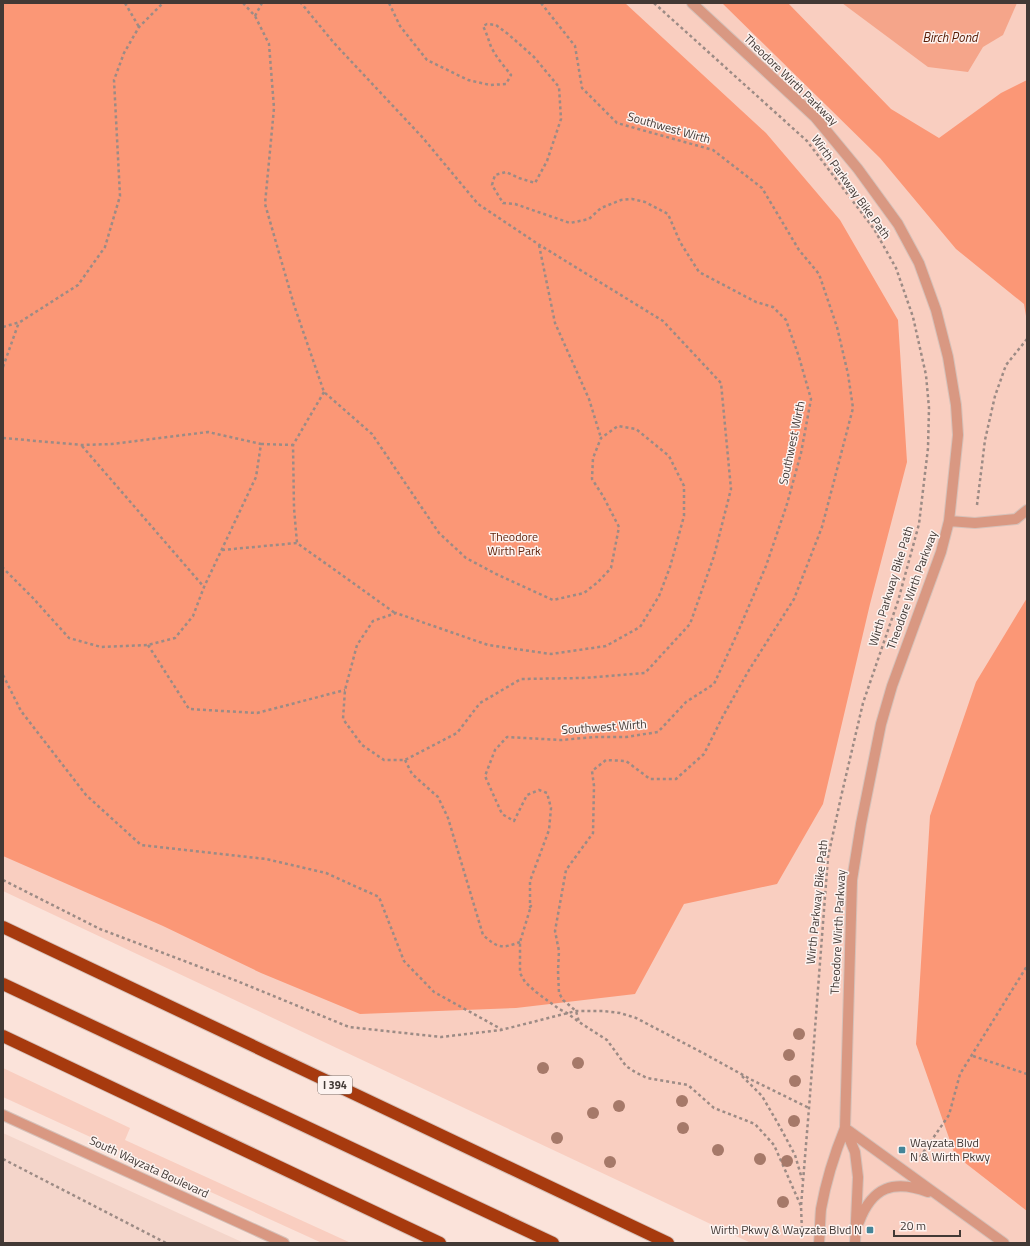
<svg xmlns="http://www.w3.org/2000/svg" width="1030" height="1246" font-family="'Titillium Web',sans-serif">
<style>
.built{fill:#f4d5ca}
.green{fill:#f9cec0}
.forest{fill:#fb9776}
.water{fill:#f5a58a}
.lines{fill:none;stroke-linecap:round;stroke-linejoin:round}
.minor-casing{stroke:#d6c1b9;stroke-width:12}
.highway-casing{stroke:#d6c1b9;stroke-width:14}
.path{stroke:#9c8b85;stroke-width:2.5;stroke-dasharray:3 3;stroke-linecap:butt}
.minor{stroke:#d99882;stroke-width:10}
.highway{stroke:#a73a0e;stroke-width:12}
.tree{fill:#a67969}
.poi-dot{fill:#458598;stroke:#fdf3f0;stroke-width:1.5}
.labels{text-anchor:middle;stroke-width:3;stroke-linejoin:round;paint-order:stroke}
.shield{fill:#fdf3f0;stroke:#7a716d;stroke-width:1}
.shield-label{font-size:11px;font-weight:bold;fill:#423935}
.street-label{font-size:12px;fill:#423935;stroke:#fdf3f0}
.park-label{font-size:12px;fill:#60230c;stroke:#fdf3f0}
.poi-label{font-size:12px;fill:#423935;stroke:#fdf3f0;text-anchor:start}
.water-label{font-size:13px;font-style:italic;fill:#571b04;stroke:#fdf3f0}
</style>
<rect width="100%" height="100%" fill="#fbe3da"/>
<path class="built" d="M3 1133 244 1243H3Z"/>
<path class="green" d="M3 3H1027V1243H751L3 891Z
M3 1068 130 1128 125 1140 351 1243H322L3 1097Z"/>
<path class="forest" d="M3 3H625L766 133 840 220 898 320 907 462 870 604 823 804 777 884 684 904 635 994 516 1008 360 1014 261 973 163 926 3 856Z
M722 3H788L891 109 939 138 1001 93 1027 80V322L1024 304 956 249 880 158Z
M1027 598V1211L955 1155 916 1044 930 816 976 682Z"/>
<path class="water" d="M842 3H1017L1003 35 983 47 968 72 928 67Z"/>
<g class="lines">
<defs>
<path id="minor" d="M692 3 815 117 858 169 898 224 919 263 936 310 948 357 956 405 958 435 949 521 941 552 892 686 881 724 861 824 852 880 845 1128C834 1155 826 1181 821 1209 820 1220 820 1232 819 1243
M949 521 975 523 1016 519 1027 510
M3 1115 284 1243
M845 1128 1004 1243
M845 1128 855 1152 858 1177 855 1243
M859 1222C872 1187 894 1179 928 1192"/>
<path id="highway" d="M3 927 668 1243
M3 984 553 1243
M3 1036 440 1243"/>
</defs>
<use href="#minor" class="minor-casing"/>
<use href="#highway" class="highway-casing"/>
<path class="path" d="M125 3 139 27
M243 3 255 16 269 44 274 108 265 204 294 305 324 392 372 434 439 533 466 558 498 575 553 600 584 593 598 582 611 568 619 527 603 496 592 479 593 458 601 438 618 426 636 429 669 456 684 486V516L670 567 659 596 640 627 606 646 551 654 488 645 396 613 373 621 357 645 345 690 343 719 362 745 384 760H405L457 733 480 703 521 679 583 678 645 673 690 624 714 556 731 489 721 383 663 321 538 244 478 204 423 138 334 43 301 3
M389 3 400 26 427 60 468 80 490 85 506 84 511 75C504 66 494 55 490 44 488 38 486 32 483 26L487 24 496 25 508 34 534 57 559 87 561 119 547 161 535 183 519 178 506 172 495 175 492 185 503 203 515 204 570 223 589 219 601 208 621 200 632 199 645 202 668 214 680 242 699 272 756 302 773 307 786 320 799 357 811 399 801 453 787 504 766 566 737 634 714 684 686 702 658 732 626 737H596L561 740 507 737 495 750 485 776 502 814 514 821 527 795 539 790 547 793 551 808 549 830 530 881V907L531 906 520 942V973L525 982 536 992 559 1009 567 1013 579 1022 607 1040 626 1066 635 1072 647 1078 688 1085 714 1108 755 1124 774 1145 801 1206
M541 3 575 46 582 88 617 123 713 150 762 188 799 250 819 274 837 327 848 374 853 408 822 527 794 599 749 670 723 716 704 754 676 779H650L626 761 606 760 592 771 594 786 593 833 566 870 555 931 559 951 558 971 559 993 563 1000 576 1011 579 1022
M654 3 807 141 874 229 896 268 913 317 926 375 929 408 928 448 919 524 898 601 863 703 841 797 828 857 809 1108 801 1206 802 1232
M255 16 262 3
M539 245 555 323 589 399 601 438
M3 327 20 322 78 285 105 247 120 196 114 80 124 53 139 27 163 3
M3 367 19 322
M324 392 293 445 294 508 297 543 395 613
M3 438 82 445 112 444 208 432 261 444 256 477 204 587 193 616 175 638 148 645 101 647 69 638 32 597 3 568
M261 444 293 445
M82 446 204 587
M977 505 985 440 995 396 1006 365 1027 339
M222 550 297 543
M148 645 189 709 257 713 345 690
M3 675 21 711 86 795 141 845 266 859 326 873 379 897 404 961 434 992 501 1029
M405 760 412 774 438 797 448 818 483 935C498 948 501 949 520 942
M3 880 100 929 237 981 349 1027 441 1037 501 1030 576 1011H603L620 1013 636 1018 703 1053 752 1080 809 1108
M973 1056 1027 1074
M742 1076 762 1096 780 1127 795 1155 802 1179
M920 1157 949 1115 960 1074 1027 966
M3 1159 166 1243"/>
<use href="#minor" class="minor"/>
<use href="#highway" class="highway"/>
</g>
<g class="tree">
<circle cx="799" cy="1034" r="6"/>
<circle cx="789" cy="1055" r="6"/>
<circle cx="578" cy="1063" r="6"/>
<circle cx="543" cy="1068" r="6"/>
<circle cx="795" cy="1081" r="6"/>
<circle cx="682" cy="1101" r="6"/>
<circle cx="619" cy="1106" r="6"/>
<circle cx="593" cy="1113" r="6"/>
<circle cx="794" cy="1121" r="6"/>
<circle cx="683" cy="1128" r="6"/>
<circle cx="557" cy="1138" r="6"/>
<circle cx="718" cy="1150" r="6"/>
<circle cx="760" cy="1159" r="6"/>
<circle cx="787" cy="1161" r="6"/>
<circle cx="610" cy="1162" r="6"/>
<circle cx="783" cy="1202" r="6"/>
</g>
<g class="poi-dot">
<rect x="898" y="1146" width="8" height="8" rx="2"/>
<rect x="866" y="1226" width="8" height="8" rx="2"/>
</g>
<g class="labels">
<rect class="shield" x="318" y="1076" width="34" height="18" rx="3"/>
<g class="shield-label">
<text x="335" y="1089">I 394</text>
</g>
<g class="street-label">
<text transform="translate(791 80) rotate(44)" y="4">Theodore Wirth Parkway</text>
<text transform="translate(669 128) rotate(16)" y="4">Southwest Wirth</text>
<text transform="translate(851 187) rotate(54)" y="4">Wirth Parkway Bike Path</text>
<text transform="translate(792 443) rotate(-78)" y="4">Southwest Wirth</text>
<text transform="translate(891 586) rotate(-73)" y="4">Wirth Parkway Bike Path</text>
<text transform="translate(912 590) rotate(-70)" y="4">Theodore Wirth Parkway</text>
<text transform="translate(604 727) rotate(-4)" y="4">Southwest Wirth</text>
<text transform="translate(817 902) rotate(-84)" y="4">Wirth Parkway Bike Path</text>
<text transform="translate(838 932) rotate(-87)" y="4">Theodore Wirth Parkway</text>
<text transform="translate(149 1167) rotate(25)" y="4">South Wayzata Boulevard</text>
</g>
<g class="park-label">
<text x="514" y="541">Theodore<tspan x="514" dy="14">Wirth Park</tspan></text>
</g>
<g class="poi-label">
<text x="910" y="1147">Wayzata Blvd<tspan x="910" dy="14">N &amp; Wirth Pkwy</tspan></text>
<text x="862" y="1234" text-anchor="end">Wirth Pkwy &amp; Wayzata Blvd N</text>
</g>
<g class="water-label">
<text x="950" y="42">Birch Pond</text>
</g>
</g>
<rect width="1030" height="1246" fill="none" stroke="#423935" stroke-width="8"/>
<path d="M894 1230v6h66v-6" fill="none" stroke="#423935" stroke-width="2"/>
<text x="900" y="1230" font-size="12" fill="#423935" stroke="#fdf3f0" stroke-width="3" paint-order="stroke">20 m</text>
</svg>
